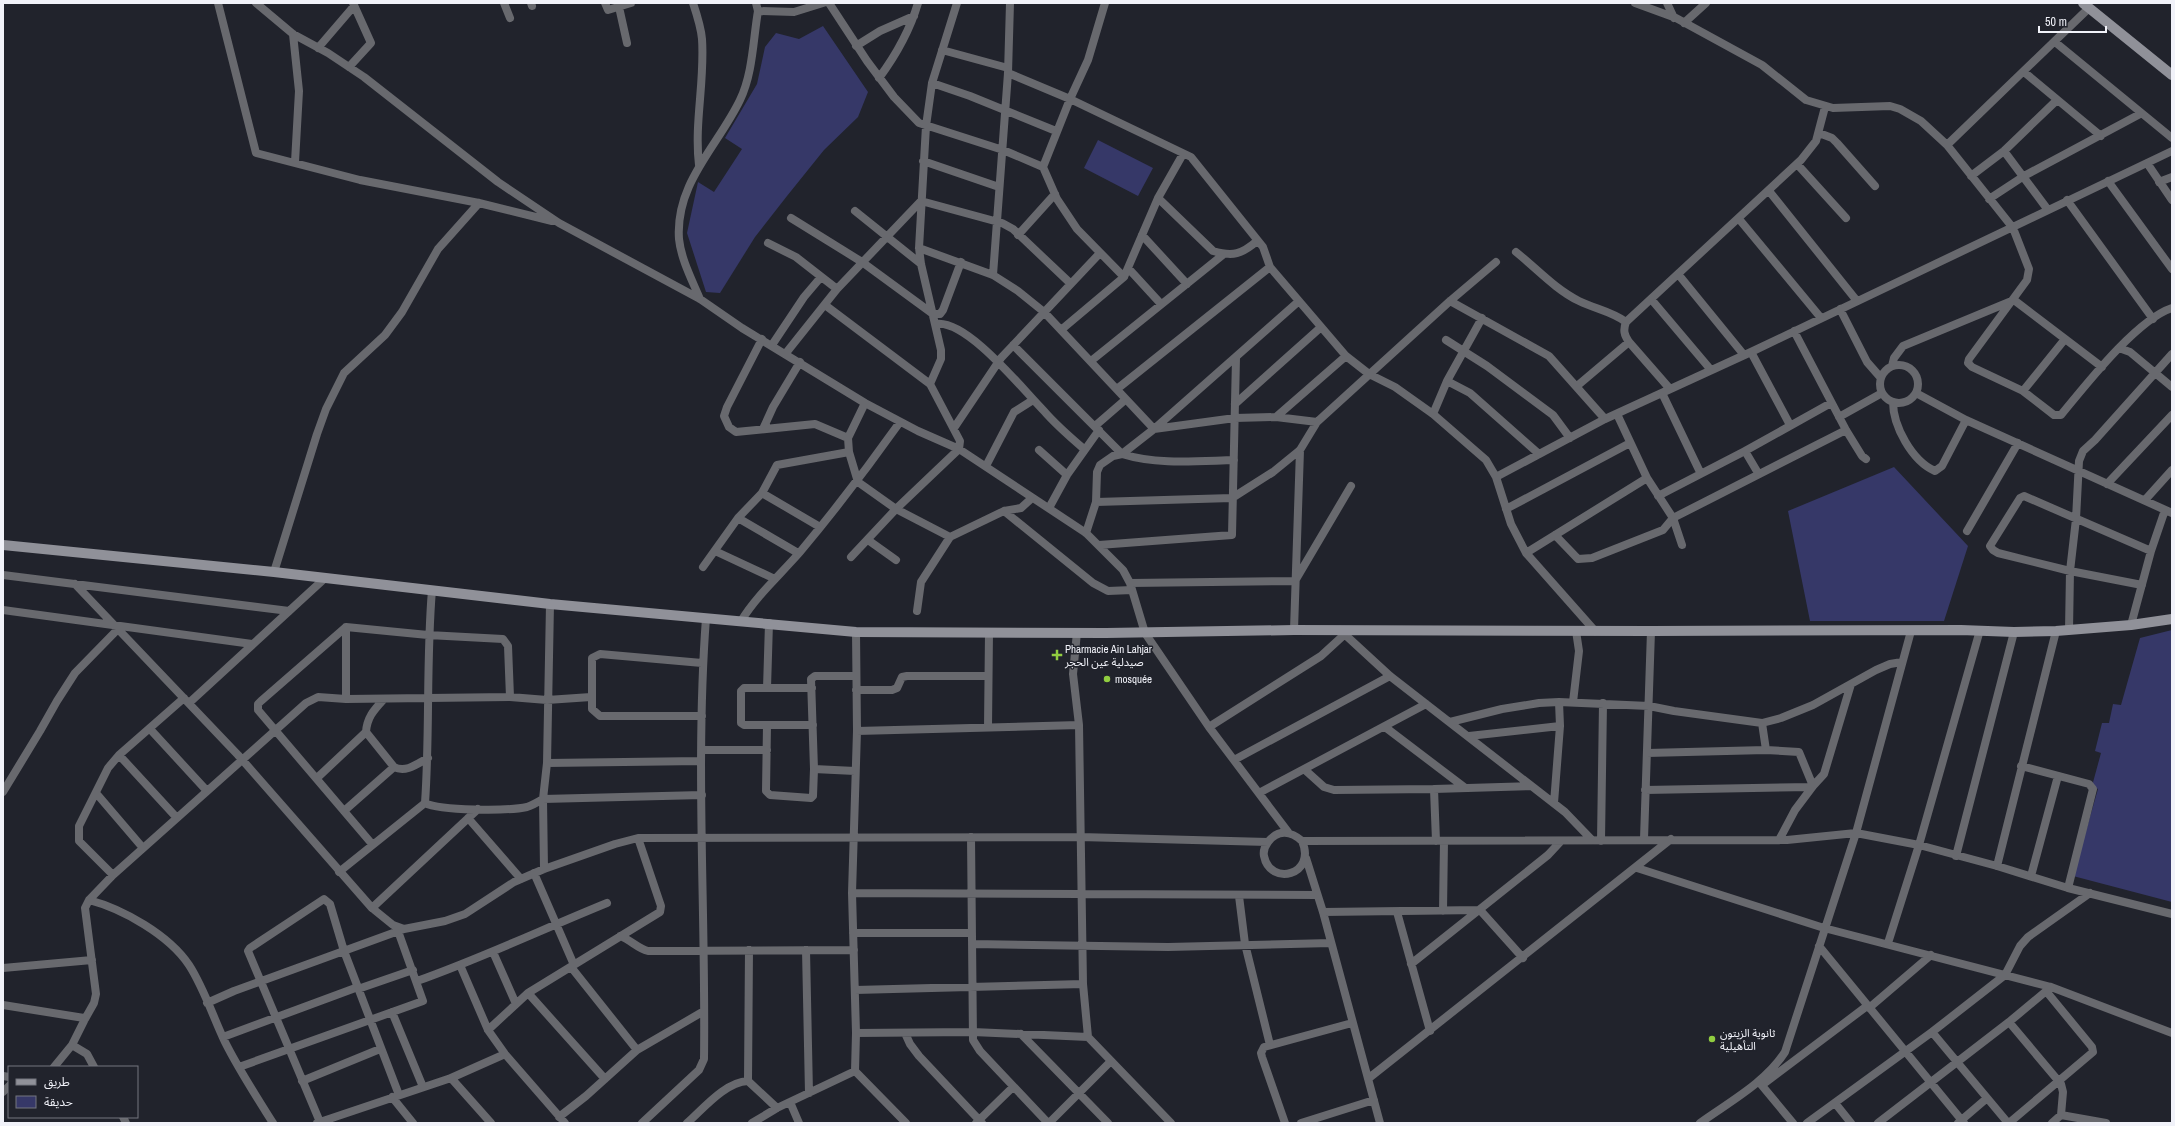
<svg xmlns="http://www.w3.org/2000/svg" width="2175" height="1126" font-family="'Archivo Narrow','Noto Sans Arabic',sans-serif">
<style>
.green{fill:#363868}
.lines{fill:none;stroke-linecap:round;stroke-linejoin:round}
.street{stroke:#68696e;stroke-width:8}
.secondary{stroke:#909199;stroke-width:10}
.poi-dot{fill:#91cd40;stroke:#21232c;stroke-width:1.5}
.labels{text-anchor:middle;stroke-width:3;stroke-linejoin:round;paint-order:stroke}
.poi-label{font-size:11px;fill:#f1f2f9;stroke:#21232c;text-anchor:start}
</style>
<rect width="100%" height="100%" fill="#21232c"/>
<path class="green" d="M823 26 868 92 858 117 824 150 787 196 755 237 720 293 706 292 687 233 698 182 714 192 742 149 725 138 757 84 765 47 776 33 799 39Z
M1098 140 1153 168 1138 196 1084 168Z
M1894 467 1968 546 1944 621H1810L1788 511Z
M2172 630V902L2073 876 2098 789 2092 786 2101 753 2095 751 2102 723H2109L2113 704 2121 705 2140 638Z"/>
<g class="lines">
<path class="street" d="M218 3 256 153 360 180 479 203 552 221
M256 3 293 34 328 53 364 77 498 182 559 223 700 299 742 328 865 403 918 431 959 449 1086 533 1123 570 1130 583 1145 633 1209 727 1288 832
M504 3 510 18
M531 3 532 6
M605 3 608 10 631 3
M693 3C697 15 701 27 702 39 705 81 694 123 699 165
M829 3 867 61 894 97 919 123 1003 150 1043 167 1057 199 1077 229 1124 277
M1635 3 1676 18 1762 65 1806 100 1833 108 1890 106 1900 109 1921 121 1947 145 2013 228 2029 269 2027 280 1969 359 1968 363 1972 367 2023 391 2054 415H2061C2085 386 2136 320 2172 308
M1667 3 1674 18
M619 7 627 43
M758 11 794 12 823 3
M1684 23 1706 3
M293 34 299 91 295 162
M2055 42 2172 138
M856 46 880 31 914 16
M318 48 354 6
M942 50 1008 68
M349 67 371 43 353 3
M2024 72 2101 136
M1008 73 1070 99 1191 157 1263 247 1270 267 1346 356 1369 374 1395 387 1433 414 1486 460 1496 477 1511 524 1526 553 1595 631
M879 78C896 55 910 30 918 3
M932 83 970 96 1056 131
M1819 133 1832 138 1837 143 1875 186
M1947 145 2089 8
M2004 151 2048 210
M923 161 999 187
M2147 163 2172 200
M1797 164 1846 218
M1043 167 1070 99 1088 60 1105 3
M1971 176 2004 151 2057 100
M2108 181 2172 269
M2159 182 2172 177
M1769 191 1857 301
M1158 198 1213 251C1233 257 1242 254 1257 241
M1989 199 2024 176 2140 114
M2067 200 2153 319
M855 211 921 264
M791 218 862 262 933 314H940L943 310 961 262
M1739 219 1821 318
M1018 235 1055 194
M1142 235 1187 284
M768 243 796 257 837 289
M919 248 993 275 1018 291 1044 312 1154 429 1235 418 1276 417 1317 422
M1516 252C1536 268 1556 290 1579 301 1595 309 1611 311 1626 322
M1128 268 1161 304
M1678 274 1744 355
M993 275 1008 73 1010 3
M700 299C692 280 681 259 679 239 675 183 718 146 740 100 753 73 753 40 758 11L756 3
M1651 299 1711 370
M1450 301 1549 356 1605 419
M825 305 930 384 960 441 959 449 896 509 851 557
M1840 309 1867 362 1881 378
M936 324C967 319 1023 390 1044 411 1056 425 1070 437 1084 449
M1061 330 1124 277 1158 198 1183 154
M1794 331 1846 430 1862 456 1866 459
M762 339 727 407 724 416 729 427 736 432 815 424 848 438
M1446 340 1487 366 1553 415 1570 438
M772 345 804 297 821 277
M1013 345 1122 454C1157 465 1197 461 1234 460
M2119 348 2130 352 2172 387
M1751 352 1790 425
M786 353 837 289 921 201 1002 223 1013 229 1070 283
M1091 361 1224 254
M1880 384a19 19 0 1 1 38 0a19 19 0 1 1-38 0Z
M1892 366 1894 358 1903 346 2014 300 2102 367
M1447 381 1470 393 1539 454
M930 384 941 359V350L921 264 919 248 926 126 932 83 957 3
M1577 386 1629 342
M1117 389 1270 267
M1670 389 1629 342C1624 335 1623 330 1626 322L1801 160 1816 141 1825 107
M2023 391 2065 339
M1662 393 1700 472
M1916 393 1966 420 2172 513
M1893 402C1893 426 1912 461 1935 471L1942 466 1966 420
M865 403 848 438 849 452 858 482 896 509 950 537 1004 511 1021 508 1032 498
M1235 404 1320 328
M1433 414 1447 381 1482 318
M1617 414 1647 478 1673 518 1682 545
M1276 417 1346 356
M1839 417 1882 393
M1095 426 1125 400
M954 428 1001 358 1100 253
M763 429 773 407 800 362
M1039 450 1067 475
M1745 451 1758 473
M986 466 1014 412 1033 400
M1496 477 1605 419 1751 352 2172 151
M2107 484 2172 415
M762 493 820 527
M1658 496 1745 451 1831 403
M2145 500 2172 470
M1096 502 1232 498 1273 472 1300 450 1317 422 1450 301 1496 262
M1049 508 1067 475 1099 430
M1506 509 1630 443
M1004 511 1093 583 1108 591 1132 590
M738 518 798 553
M1967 531 2018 443
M1086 533 1096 502 1097 472 1100 465 1113 456 1122 454 1154 429 1299 301
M1555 535 1578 559 1592 558 1663 530 1673 518 1846 430
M868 540 896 560
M1099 545 1232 535 1236 358
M715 551 775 579
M1526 553 1647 478
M703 567 738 518 762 493 777 465 849 452
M274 572 317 434 326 409 344 373 385 335 402 312 438 249 479 203
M3 575 289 611
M1130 583 1295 581 1351 486
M75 584 238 755 372 908 393 925 404 929
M2142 585 2070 571 1998 553 1993 550 1990 546 2020 498 2024 496 2151 551
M3 610 252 644
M917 611 921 582 950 537
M741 621C757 595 780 575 800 552 835 510 868 467 900 422
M2131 625 2151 551 2165 510
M346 627V699
M1294 630 1300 450
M1340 630 1390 676 1565 812 1592 840
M2069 630 2070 571 2076 519 2079 461 2083 451 2095 440 2172 354
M856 632 857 731 852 893 856 1033 855 1071 906 1123
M1077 632 1073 674 1079 725 1083 984 1088 1037 1171 1123
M767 688 769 623
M856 690H892L897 688 902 677 907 676H988
M184 698 119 755 108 768 79 826V841L113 875 306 703 318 697 346 699 510 697 547 700 591 697
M384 699C374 710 367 717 366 732L394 767C406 773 417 764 428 758
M1573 702 1579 651 1576 631
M189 703 324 579
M702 716H600L592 709V658L600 654 702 663
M1450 722 1502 709 1539 703 1559 702 1649 706 1674 711 1762 723 1781 718 1813 705 1876 670 1890 664 1902 662
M1762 723 1766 750
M767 725H744L741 723V691L744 688H812
M813 725H767L766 791 770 795 811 798 813 796 814 769
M988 727 989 632
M1209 727 1321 656 1345 634
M1385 727 1464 787
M150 729 207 791
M857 731 1079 725
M1469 736 1560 726
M701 750H767
M1647 753 1766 750 1799 752 1813 786 1795 810 1779 840
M119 755 177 818
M1234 760 1390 676
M547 763 701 761
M2021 766 2089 784 2093 789 2068 888
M1304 769 1324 787 1334 790 1434 789 1531 786
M855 771 814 769 811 679 815 676H856
M317 778 366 732
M1813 786 1824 774 1851 684
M1434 789 1436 841
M1645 790 1812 787
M3 792 40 731 57 701 75 673 119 628
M96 793 143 848
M1259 793 1426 704
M425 803C440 811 508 811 527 807 533 805 538 802 543 799L702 795
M1554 803 1560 726 1559 702
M344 811 394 767
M468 818 521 879
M971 837 973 1040 980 1051 1048 1123
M1644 839 1651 631
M1302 841C1317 875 1270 887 1264 856 1263 851 1265 846 1268 842 1278 829 1291 831 1302 841L1787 840 1856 833 1919 845 1997 866 2068 888 2172 914
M1601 841 1603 703
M372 844 258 710V704L261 701 346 627 428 635 503 639 508 646 510 697
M1956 856 2014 632
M1306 858 1323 912 1380 1123
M1997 866 2056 631
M1637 868 1824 928 2051 987 2172 1033
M544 869 543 799 547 763 550 604
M339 872 425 803C430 732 426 661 432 590
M534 873 574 965
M2031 876 2058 776
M852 893 1317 895
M1239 896 1245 944 1270 1045
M89 900C123 909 169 935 189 965 204 988 213 1017 225 1042 239 1070 256 1096 273 1123
M372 908 478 809
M1443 911 1444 841
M1323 912 1480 910 1523 958
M1397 912 1430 1031
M853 933H972
M620 936C631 940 637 948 648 951L854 950
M1888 943 1919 845 1980 630
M972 944 1168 947 1331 943
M1819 946 1964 1123
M749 950 748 1081 777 1108
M806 950 809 1093
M493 952 516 1004
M1411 964 1548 855 1561 841
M460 965 488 1030 505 1054 565 1123
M571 967 637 1050
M3 968 92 960
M417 981C482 958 543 929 607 903
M358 989 413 970
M855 990 1083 984
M528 993 605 1079
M207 1003 234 991 404 929 445 921 465 914 514 882 544 869 615 844 638 838 1080 837 1268 842
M3 1005 84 1018V1021L72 1045
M1869 1008 1931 955
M392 1012 423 1087
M85 1019 94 1003 96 994 85 908 89 900 113 875
M2009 1022 2061 1084 2063 1092 2061 1115 2052 1123
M488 1030 528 993 660 912 661 906 638 838
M1932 1032 2008 1123
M856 1033 973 1032 1088 1037
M905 1033 910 1044 919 1056 982 1123
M1021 1034 1108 1123
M223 1037 358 987
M54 1067 72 1045 87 1054 94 1067
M239 1067 423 1001 398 931
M3 1076 9 1077
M451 1078 491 1123
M1369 1078 1671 839
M302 1081 380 1049
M1759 1082 1793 1123
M1762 1085 1867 1006
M3 1092 9 1086
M392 1097 413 1123
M790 1102 799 1123
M1835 1103 1851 1123
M2061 1115 2106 1123
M123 1117 126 1123
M559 1117 586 1096 637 1050 704 1011
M320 1122 248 951 250 948 324 899 330 904 344 951 399 1095
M317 1123 451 1078 505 1054
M642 1123 699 1070 704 1059C706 912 695 765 706 618
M687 1123C703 1109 725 1082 748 1081
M752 1123 777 1108 855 1071
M976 1123 1013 1087
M1049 1123 1111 1061
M1285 1123 1262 1057 1261 1053 1264 1047 1352 1023
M1301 1123 1374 1100
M1700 1123C1729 1102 1765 1083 1785 1052L1856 833 1911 631
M1807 1123 1932 1032 2005 975 2020 946 2028 937 2090 893
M1878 1123 2009 1022 2051 987
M1958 1123 1986 1099
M2009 1123 2093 1052 2092 1047 2046 991"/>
<path class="secondary" d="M2083 3 2172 75
M3 545 274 572 550 604 856 632 1106 633 1294 630 1651 631 1961 630 2014 632 2056 631 2131 625 2172 619"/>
</g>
<g class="poi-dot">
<path d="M1055 649h4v4h4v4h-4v4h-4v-4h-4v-4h4z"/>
<circle cx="1107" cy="679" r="4"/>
<circle cx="1712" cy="1039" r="4"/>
</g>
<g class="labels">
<g class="poi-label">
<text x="1065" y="653">Pharmacie Ain Lahjar<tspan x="1065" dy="13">صيدلية عين الحجر</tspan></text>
<text x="1115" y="683">mosquée</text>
<text x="1720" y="1037">ثانوية الزيتون<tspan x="1720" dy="13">التأهيلية</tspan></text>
</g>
</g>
<rect width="2175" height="1126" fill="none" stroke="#f1f2f9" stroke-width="8"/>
<rect x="8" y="1066" width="130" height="52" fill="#21232c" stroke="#74767e"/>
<rect x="16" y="1079" width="20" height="6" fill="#909199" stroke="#74767e"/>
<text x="44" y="1086" font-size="12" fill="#f1f2f9">طريق</text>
<rect x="16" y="1096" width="20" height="12" fill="#363868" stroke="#74767e"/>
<text x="44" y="1106" font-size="12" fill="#f1f2f9">حديقة</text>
<path d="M2039 26v6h67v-6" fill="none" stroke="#f1f2f9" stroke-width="2"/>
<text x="2045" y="26" font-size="12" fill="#f1f2f9" stroke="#21232c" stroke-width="3" paint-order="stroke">50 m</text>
</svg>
